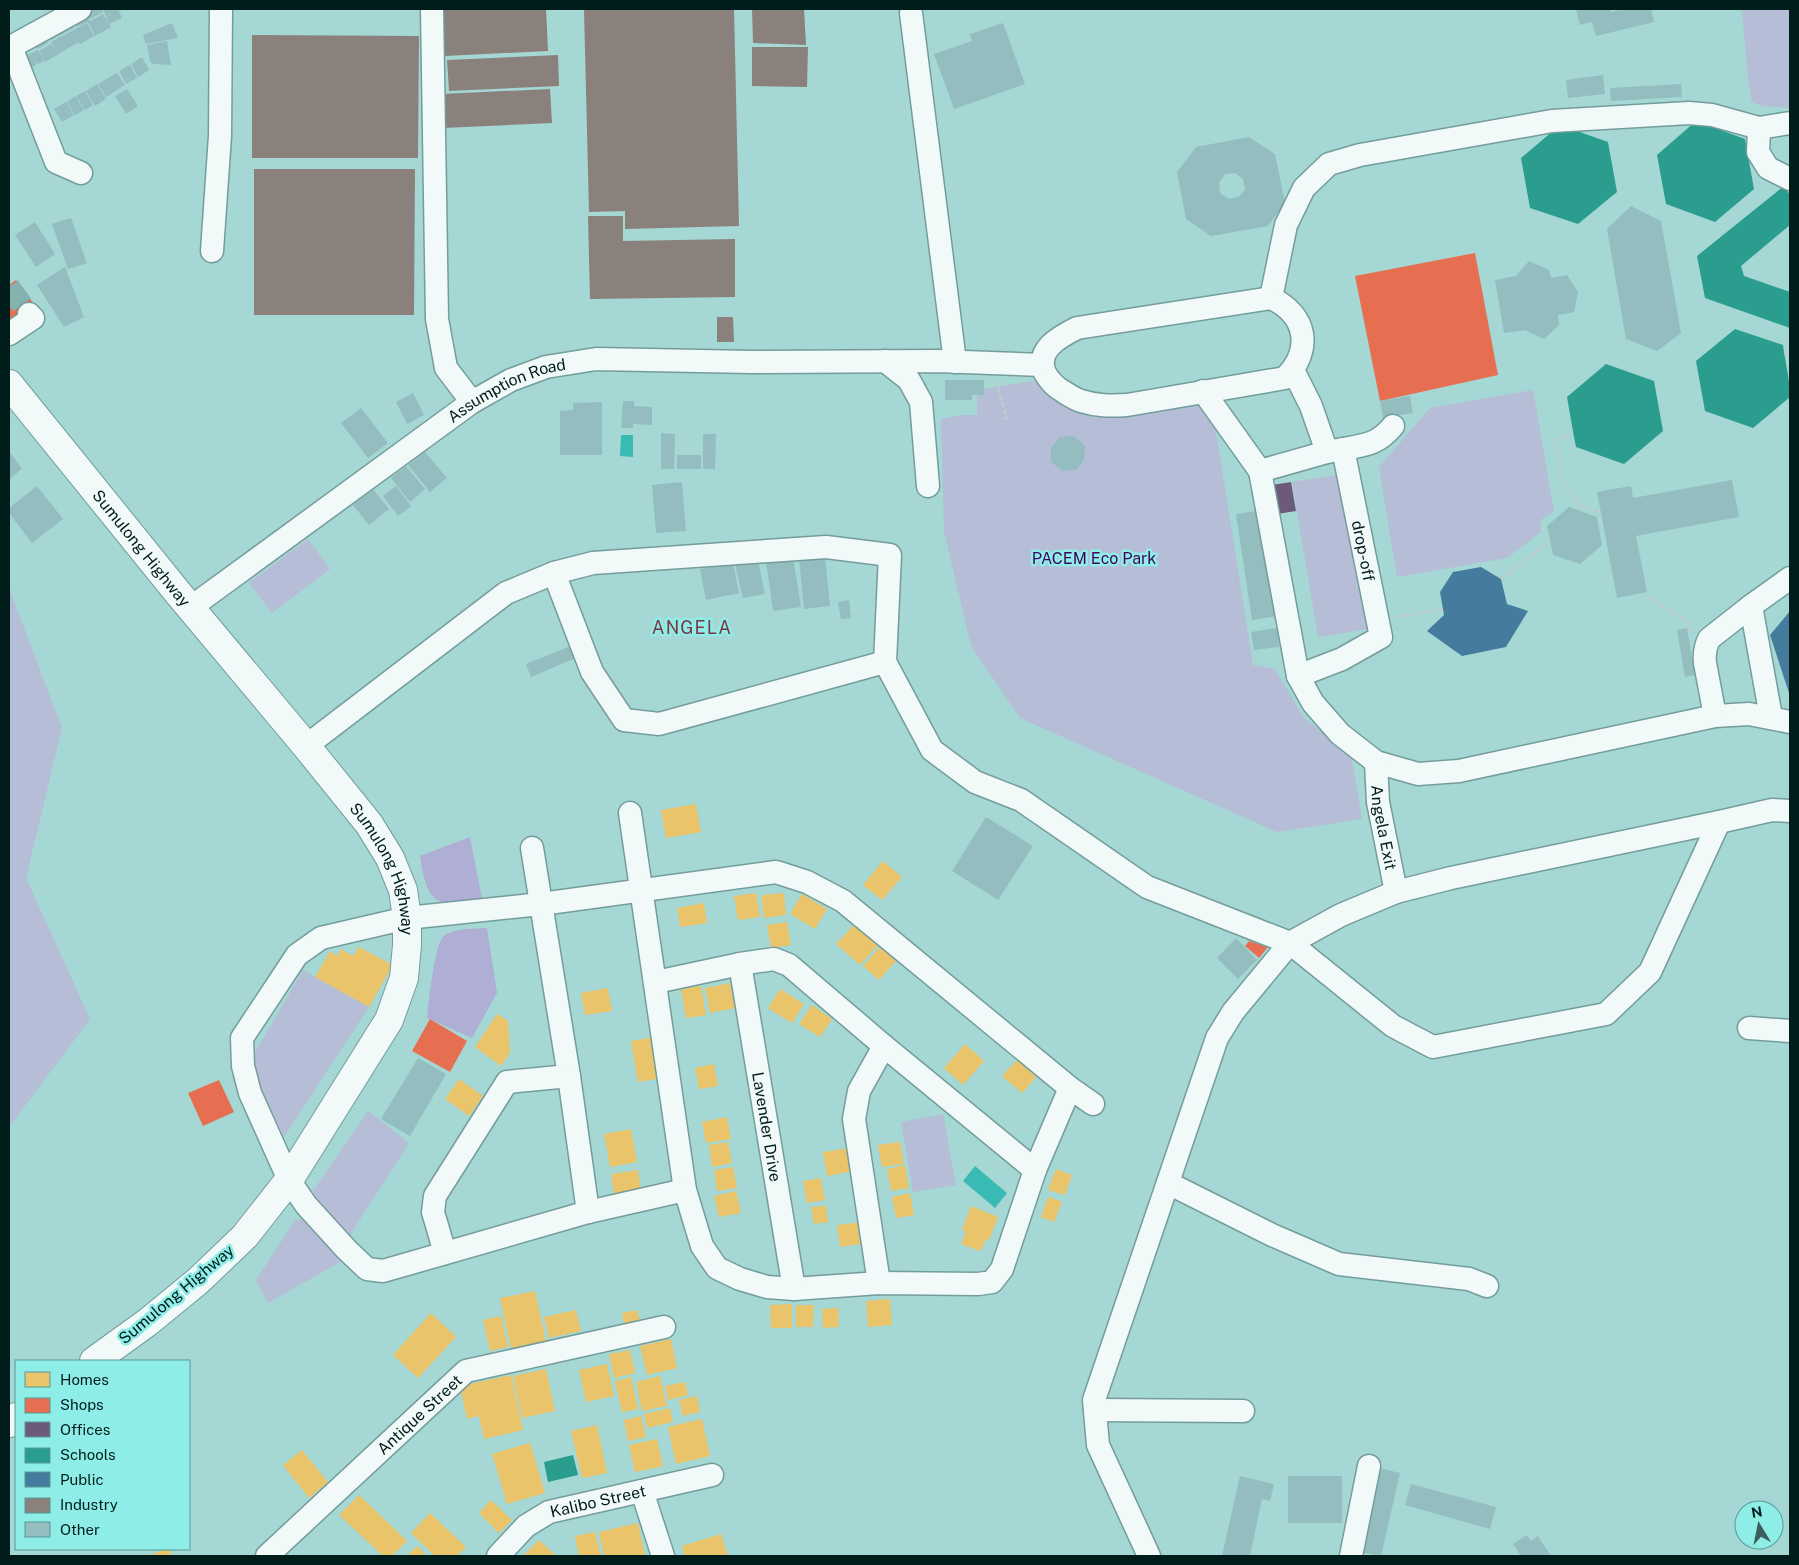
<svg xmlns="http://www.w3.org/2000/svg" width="1799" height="1565" font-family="'Public Sans',sans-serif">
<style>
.green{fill:#b6bdd7}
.forest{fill:#afaed5}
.water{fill:#3abab5}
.homes{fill:#e9c46a}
.shops{fill:#e76f51}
.offices{fill:#6d597a}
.schools{fill:#2a9d8f}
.public{fill:#457b9d}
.industry{fill:#8a817c}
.building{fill:#94bdbf;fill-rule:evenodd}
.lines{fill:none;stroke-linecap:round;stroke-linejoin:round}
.minor-tunnel{stroke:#84b2af;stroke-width:22;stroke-dasharray:22 11;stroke-linecap:butt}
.minor-casing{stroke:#739d9b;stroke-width:25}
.major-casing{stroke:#739d9b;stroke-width:30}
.path{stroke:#bccccb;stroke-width:3;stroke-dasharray:5 2.5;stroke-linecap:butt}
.minor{stroke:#f2f9f9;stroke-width:22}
.major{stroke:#f2f9f9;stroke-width:28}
.labels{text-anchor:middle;stroke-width:5;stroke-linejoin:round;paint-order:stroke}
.street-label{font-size:16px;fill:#001d1c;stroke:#8fede7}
.park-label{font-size:16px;fill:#41015f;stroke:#8fede7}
.neighbourhood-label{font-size:18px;letter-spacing:1px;fill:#7c3543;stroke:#8fede7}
</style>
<rect width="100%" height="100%" fill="#a5d7d4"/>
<path class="green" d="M1742 9H1790V108L1762 106 1752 102 1748 80Z
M1034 381 1086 414 1118 418 1203 400 1214 418 1253 665 1275 669 1304 718 1351 754 1362 819 1277 832 1020 718 971 646 944 531 941 419 960 415H977V390Z
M1533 390 1554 511 1541 520V532L1507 558 1397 577 1379 467 1430 408Z
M1341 474 1368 629 1318 637 1292 482Z
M308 539 330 569 272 613 249 583Z
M9 588 62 728 26 878 90 1019 9 1127Z
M303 970 369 1007 284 1137 260 1087 254 1054Z
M368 1111 409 1143 348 1238 311 1194Z
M943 1114 956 1185 913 1192 901 1122Z
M306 1219 338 1254 342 1261 268 1303 256 1280 295 1220Z"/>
<path class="forest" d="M470 837 482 899C471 900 458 903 447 903 425 902 423 871 420 856Z
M487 928 497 993 472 1038 427 1018C429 1003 434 942 445 935 457 928 474 929 487 928Z"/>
<path class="water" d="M621 435H633V457L620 456Z
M975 1166 1007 1193 995 1208 963 1181Z"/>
<path class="homes" d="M696 804 701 832 666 838 661 810Z
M883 861 902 877 882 900 863 885Z
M756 893 760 917 738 920 734 896Z
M784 893 786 915 764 918 761 895Z
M802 894 827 909 815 929 790 914Z
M704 903 707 923 680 927 677 908Z
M787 922 791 945 771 948 767 925Z
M856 923 879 944 860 965 836 944Z
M359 947 393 965 369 1007 315 977 330 951 337 956 341 949 353 956Z
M880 947 896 961 879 980 863 966Z
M730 983 735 1008 710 1013 705 988Z
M701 986 706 1015 686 1018 681 989Z
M608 988 612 1011 585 1015 581 993Z
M780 989 804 1004 792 1023 768 1008Z
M812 1005 832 1019 820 1037 799 1024Z
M497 1014 508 1021 510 1053 501 1066 475 1047Z
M655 1037 662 1078 638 1082 631 1041Z
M965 1044 984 1061 963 1085 944 1068Z
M1017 1060 1036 1077 1022 1093 1002 1076Z
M714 1064 718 1086 699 1089 695 1068Z
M459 1079 483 1096 469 1116 445 1099Z
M727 1117 731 1139 706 1143 702 1122Z
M631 1129 637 1162 610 1167 604 1134Z
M728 1142 732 1163 712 1167 709 1145Z
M900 1142 904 1164 882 1167 878 1145Z
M850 1148 854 1171 827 1176 823 1152Z
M905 1165 909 1188 891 1191 887 1169Z
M733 1167 737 1188 717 1191 714 1170Z
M1056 1169 1072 1175 1065 1195 1048 1190Z
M638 1170 641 1192 614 1196 611 1174Z
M821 1178 825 1200 807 1203 803 1181Z
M736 1191 741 1213 719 1217 714 1196Z
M910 1193 914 1215 896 1218 892 1197Z
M1048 1197 1062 1202 1054 1222 1041 1217Z
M826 1206 828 1222 814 1224 811 1207Z
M971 1206 998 1217 989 1240 986 1239 981 1251 961 1244 966 1232 962 1230Z
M863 1222 866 1243 840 1247 837 1225Z
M535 1291 546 1341 511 1349 500 1298Z
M890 1299 892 1325 868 1327 866 1301Z
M792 1304V1328H771L770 1305Z
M796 1305H814L813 1327H796Z
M838 1308 839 1327 823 1328 822 1309Z
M576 1310 581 1331 549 1338 544 1317Z
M637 1310 642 1329 626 1332 622 1313Z
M431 1313 456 1337 418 1378 393 1355Z
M501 1316 508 1347 490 1351 483 1320Z
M671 1339 677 1368 647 1375 640 1346Z
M630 1350 635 1373 614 1378 609 1354Z
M607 1364 614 1396 586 1402 579 1370Z
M546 1369 555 1411 522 1418 513 1376Z
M511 1375 523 1430 484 1439 479 1416 467 1419 460 1386Z
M660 1376 667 1406 642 1411 636 1382Z
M631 1377 638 1409 622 1412 615 1381Z
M685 1382 688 1395 668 1400 665 1386Z
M697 1396 700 1412 683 1416 679 1400Z
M670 1408 673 1422 647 1428 644 1414Z
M641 1416 646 1437 628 1441 624 1420Z
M702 1419 710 1456 676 1464 668 1427Z
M597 1425 607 1473 582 1478 571 1431Z
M657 1439 663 1466 635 1472 629 1445Z
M530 1443 545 1493 507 1504 492 1454Z
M302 1450 328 1482 309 1498 283 1465Z
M359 1495 407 1541 392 1556H383L339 1515Z
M491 1500 512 1520 499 1533 479 1513Z
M430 1513 466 1547 457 1556H435L411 1533Z
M638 1523 645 1556H604L599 1532Z
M595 1532 601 1556H579L575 1536Z
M721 1534 728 1556H685L682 1546Z
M539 1540 556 1556H523Z
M417 1546 427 1556H407Z
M166 1549H169L172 1556H148Z"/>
<path class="shops" d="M1475 253 1498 375 1380 401 1355 276Z
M16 280 37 308 9 328V285Z
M1249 941 1268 947 1259 958 1245 946Z
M430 1019 467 1041 450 1072 412 1051Z
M219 1080 234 1112 203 1126 188 1093Z"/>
<path class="offices" d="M1291 482 1296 511 1277 514 1272 485Z"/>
<path class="schools" d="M1696 121 1745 139 1754 189 1715 222 1666 204 1657 155Z
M1560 125 1608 142 1617 192 1578 224 1530 208 1521 158Z
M1784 186 1790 195V225L1741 266 1744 276 1790 292V328L1705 298 1697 256Z
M1735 329 1783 345 1784 352 1790 387V397L1753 428 1705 411 1696 361Z
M1606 364 1654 381 1663 431 1624 464 1576 447 1574 437 1567 397Z
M573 1455 578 1475 548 1482 544 1462Z"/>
<path class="public" d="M1481 567 1501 579 1507 604 1528 611 1506 647 1462 656 1427 631 1444 615 1440 592 1453 572Z
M1790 611V696L1770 635Z"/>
<path class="industry" d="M443 9H546L548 51 445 56Z
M584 9H734L739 226 625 229V211L589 212Z
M752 9H804L806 45 753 43Z
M252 35 419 36 418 158H252Z
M752 47H808L807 87 752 86Z
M558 55 559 86 449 91 447 60Z
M550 89 552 123 443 128 441 94Z
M254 169H415L414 315H254Z
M588 216H623V241L735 239V297L590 299Z
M717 317H733L734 342H717Z"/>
<path class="building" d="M83 9 90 21 103 14 111 27 95 36 88 22 76 27 69 13Z
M84 9H101L103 12 90 19Z
M103 9H118L122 18 109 24Z
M1576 9H1610L1611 12 1624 9H1651L1654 22 1596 36 1592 22 1580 25Z
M67 15 74 28 49 41 41 28Z
M87 23 94 36 80 44 79 42 45 62 39 51 51 44 56 52 51 42Z
M172 23 178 38 146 44 143 35Z
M1003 23 1025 84 954 109 934 54 972 41 970 34Z
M40 29 48 43 37 49 30 35Z
M167 41 171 65 154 64 150 62 147 45Z
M38 50 44 61 37 64 34 58 36 65 27 70 20 58Z
M142 57 149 70 138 77 131 64Z
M130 65 137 78 126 84 119 71Z
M117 73 125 85 106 97 98 84Z
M1603 75 1605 94 1568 98 1566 80Z
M97 84 106 99 95 106 86 91Z
M1681 84 1682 97 1611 101 1610 88Z
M127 89 138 106 126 114 115 96Z
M85 91 93 105 85 110 76 96Z
M75 96 84 110 75 115 67 102Z
M66 102 74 115 62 122 54 109Z
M1249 137 1275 154 1285 203 1268 226 1211 236 1186 219 1177 172 1196 147ZM1235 173 1243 179 1245 189 1239 197 1229 199 1220 193 1219 183 1225 174Z
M1631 206 1661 221 1681 333 1657 351 1626 339 1607 229Z
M71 218 87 263 68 269 52 224Z
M35 222 55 254 36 267 15 235Z
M1529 261 1549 270 1551 278 1567 275 1578 292 1574 312 1558 315 1559 325 1544 339 1525 330 1504 333 1495 280 1516 276Z
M65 267 84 317 64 327 37 285Z
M945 380H984V395H972V400H945Z
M413 393 424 415 407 424 396 402Z
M1410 396 1413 413 1383 418 1380 401Z
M623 401H634V406L652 407V425L633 424V428H621Z
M602 402V455H560V411L573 410V403Z
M361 408 388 443 368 458 341 423Z
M661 433 675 434 674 469H661Z
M703 434H716L715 469H703Z
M1074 436 1085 446 1084 460 1076 470 1063 471 1051 462V448L1060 437Z
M9 451 22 469 9 479Z
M425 452 447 478 430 492 408 465Z
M677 455H701V469H677Z
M406 466 425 489 410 502 391 478Z
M1732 480 1739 517 1636 536 1647 592 1617 598 1597 492 1631 486 1633 498Z
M682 482 686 531 656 533 652 485Z
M37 486 63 519 32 543 9 513V508Z
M396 486 411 506 398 516 383 496Z
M373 489 389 509 369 525 353 505Z
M1569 507 1597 517 1602 545 1580 564 1553 555 1550 540 1547 526Z
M1262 510 1278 616 1252 620 1236 514Z
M793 557 801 607 773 611 766 561Z
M825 557 830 606 804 609 799 559Z
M758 560 765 594 743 598 735 564Z
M733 563 739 593 706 600 700 569Z
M849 600 851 618 841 619 838 602Z
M1277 628 1279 647 1254 650 1251 632Z
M1687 628 1695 675 1685 677 1677 630Z
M573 645 578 657 531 677 526 664Z
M986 817 1033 846 998 900 952 871Z
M1236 938 1257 960 1238 979 1217 958Z
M418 1058 446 1074 410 1136 381 1119Z
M1379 1468 1400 1473 1381 1556 1359 1552Z
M1240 1476 1274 1484 1270 1501 1262 1499 1250 1556H1222Z
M1288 1476H1342V1523H1288Z
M1411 1484 1496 1507 1490 1529 1405 1505Z
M1527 1535 1531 1541 1538 1536 1551 1556H1521L1513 1544Z"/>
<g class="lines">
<path class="minor-tunnel" d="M9 287 29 314"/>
<defs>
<g id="minor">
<path d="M432 9 437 319 446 368 472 402"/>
<path d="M911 13 955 362"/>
<path d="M11 47 56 162 81 173"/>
<path d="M9 48 80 9"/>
<path d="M1759 128 1758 152 1768 168 1790 179"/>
<path d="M212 251 220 136 221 9"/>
<path d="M1271 298 1286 225 1304 188 1329 164 1360 155 1552 121 1689 113 1712 115 1759 128 1790 123"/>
<path d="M1271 298C1307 315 1313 350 1285 378L1127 405C1110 406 1097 406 1081 401 1075 399 1069 395 1064 392 1055 387 1050 382 1045 373 1035 350 1059 337 1077 328Z"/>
<path d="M9 334 33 318 29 314"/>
<path d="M885 361 909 380 921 402 928 486"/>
<path id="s1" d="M1293 370 1311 406 1327 452 1343 449 1381 637 1342 659 1298 676"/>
<path d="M1203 391 1260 471 1298 676 1313 703 1340 734 1376 762 1418 774 1459 771 1715 716 1749 714 1790 722"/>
<path d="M1343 449C1366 445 1378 444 1393 426"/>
<path d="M1260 471 1327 452"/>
<path d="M554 573 592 672 624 720 659 724 885 662"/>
<path d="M1751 606 1771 717"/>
<path id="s2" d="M190 608 472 402 511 380 546 367 596 359 751 362 937 361 1042 365"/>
<path d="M1715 716 1705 663C1704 654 1705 647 1709 639L1751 606 1790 578"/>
<path d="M306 746 506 593 554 573 593 563 826 547 890 555 885 662 932 750 975 782 1021 800 1147 887 1290 943 1393 1026 1433 1047 1606 1014 1650 972 1719 822"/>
<path id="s3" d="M1376 762 1378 802 1396 892"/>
<path d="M630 813 685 1190 702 1246 717 1268 740 1279 767 1287 794 1289 879 1283 978 1284 992 1282 1002 1269 1035 1170 1070 1088"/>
<path d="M532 848 569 1076 588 1212"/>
<path id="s4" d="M740 964 794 1289"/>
<path d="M656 982 740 964 774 959 789 965 884 1046 1035 1170"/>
<path d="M1749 1028 1790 1031"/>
<path d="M1168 1183 1272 1235 1339 1264 1469 1279 1487 1286"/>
<path d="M685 1190 588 1212 383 1271 367 1269 347 1250 306 1205 289 1180 250 1093 243 1066 242 1038 297 955 321 938 407 918 541 904 776 872 807 882 843 901 1070 1088 1093 1104"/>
<path d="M445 1253 433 1212 435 1196 507 1082 569 1076"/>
<path d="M879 1283 854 1119 859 1091 884 1046"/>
<path d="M1095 1410 1243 1411"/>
<path d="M642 1491 663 1556"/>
<path id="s5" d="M267 1556 466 1371 664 1327"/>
<path id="s6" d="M498 1556 526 1526 549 1512 712 1475"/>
<path d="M1149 1556 1098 1445 1094 1400 1217 1038 1233 1012 1290 943 1341 915 1396 892 1451 878 1719 822 1772 810 1790 811"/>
<path d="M1351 1556 1369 1466"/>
</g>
<g id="major">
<path id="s7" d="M9 384 178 593 306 746 369 824 390 858 403 890 407 918V945L404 978 389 1020 289 1180 245 1236 198 1281 148 1322 94 1361"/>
<path d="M9 1423 16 1417"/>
</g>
</defs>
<use href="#minor" class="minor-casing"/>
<use href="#major" class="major-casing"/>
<path class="path" d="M1784 352 1790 353
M996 381 1007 420
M1567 437 1556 440 1562 480 1577 503 1599 512
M1501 579 1550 540
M1647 597 1688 622 1690 633
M1395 617 1443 609"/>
<use href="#minor" class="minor"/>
<use href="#major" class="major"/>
</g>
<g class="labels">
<g class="street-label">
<text dy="6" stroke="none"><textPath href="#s2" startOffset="386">Assumption Road</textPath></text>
<text dy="6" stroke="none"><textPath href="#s7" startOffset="211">Sumulong Highway</textPath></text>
<text dy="6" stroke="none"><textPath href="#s1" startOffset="209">drop-off</textPath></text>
<text dy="6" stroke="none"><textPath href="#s3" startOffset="66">Angela Exit</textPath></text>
<text dy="6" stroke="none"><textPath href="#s7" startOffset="616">Sumulong Highway</textPath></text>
<text dy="6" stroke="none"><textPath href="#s4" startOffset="165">Lavender Drive</textPath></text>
<text transform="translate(176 1294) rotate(-40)" y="6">Sumulong Highway</text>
<text dy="6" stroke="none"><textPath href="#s5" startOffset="208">Antique Street</textPath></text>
<text dy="6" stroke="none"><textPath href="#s6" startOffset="118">Kalibo Street</textPath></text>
</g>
<g class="park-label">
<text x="1094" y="564">PACEM Eco Park</text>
</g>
<g class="neighbourhood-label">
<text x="692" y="634">ANGELA</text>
</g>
</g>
<rect width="1799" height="1565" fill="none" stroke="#001d1c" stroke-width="20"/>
<rect x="15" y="1360" width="175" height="190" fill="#8fede7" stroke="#569a96"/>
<rect x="25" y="1372" width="25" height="15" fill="#e9c46a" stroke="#569a96"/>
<text x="60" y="1385" font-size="15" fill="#001d1c">Homes</text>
<rect x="25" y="1398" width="25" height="15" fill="#e76f51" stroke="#569a96"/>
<text x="60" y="1410" font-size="15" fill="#001d1c">Shops</text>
<rect x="25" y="1422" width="25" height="15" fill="#6d597a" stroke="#569a96"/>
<text x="60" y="1435" font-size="15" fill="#001d1c">Offices</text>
<rect x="25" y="1448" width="25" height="15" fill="#2a9d8f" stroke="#569a96"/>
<text x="60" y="1460" font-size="15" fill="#001d1c">Schools</text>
<rect x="25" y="1472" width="25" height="15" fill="#457b9d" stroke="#569a96"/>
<text x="60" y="1485" font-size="15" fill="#001d1c">Public</text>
<rect x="25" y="1498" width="25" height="15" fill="#8a817c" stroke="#569a96"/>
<text x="60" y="1510" font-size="15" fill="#001d1c">Industry</text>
<rect x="25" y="1522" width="25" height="15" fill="#94bdbf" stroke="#569a96"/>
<text x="60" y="1535" font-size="15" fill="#001d1c">Other</text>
<g transform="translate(1759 1525) rotate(350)"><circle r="24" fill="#8fede7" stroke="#569a96"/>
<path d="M0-4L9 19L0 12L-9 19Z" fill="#3a5e5c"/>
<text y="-8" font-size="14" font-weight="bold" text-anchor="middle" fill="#001d1c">N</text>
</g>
</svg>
